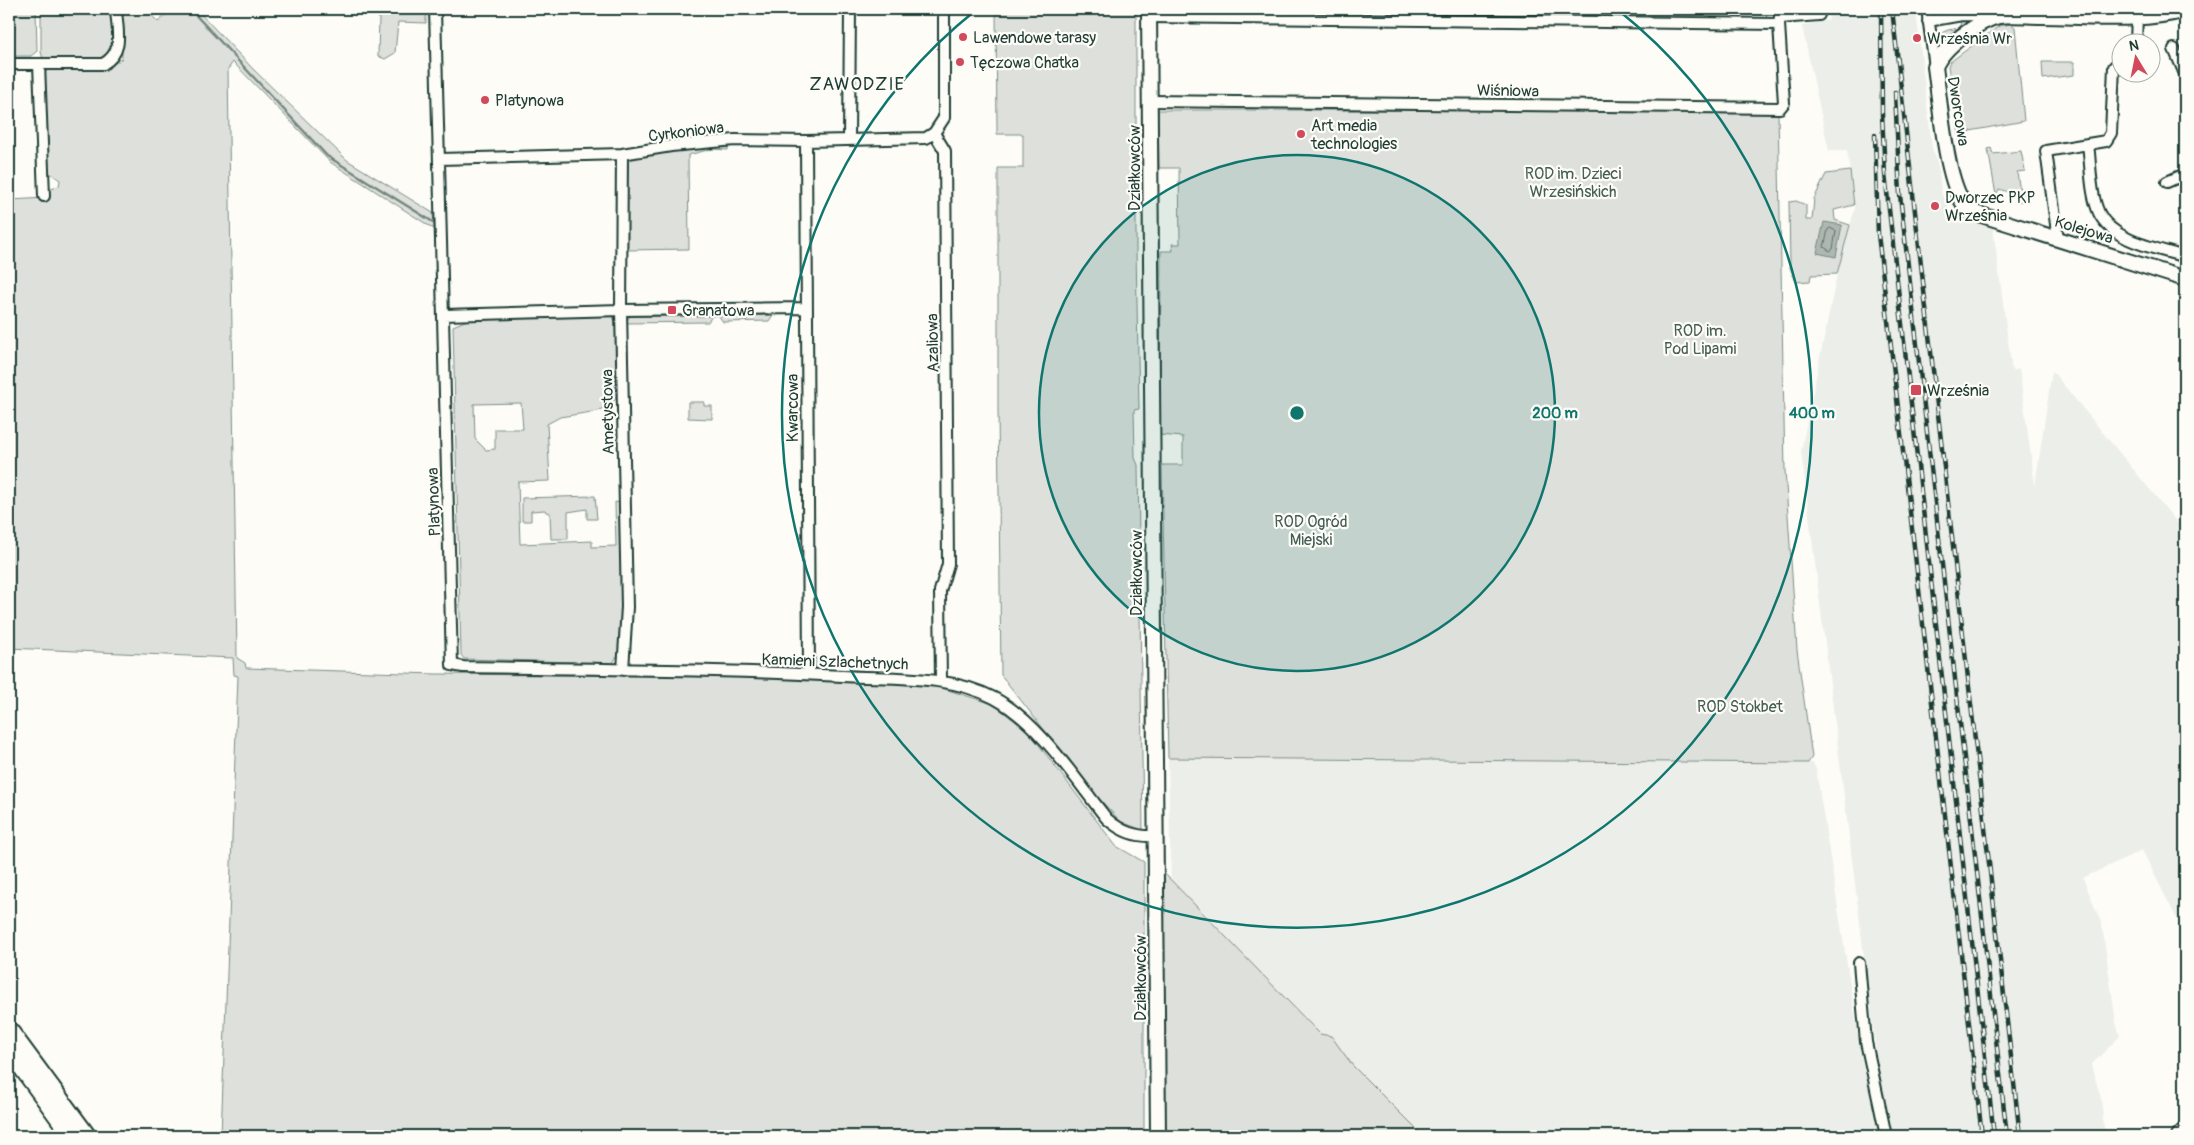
<svg xmlns="http://www.w3.org/2000/svg" width="2194" height="1145" font-family="Pangolin,sans-serif">
<style>
.built{fill:#eceee9}
.green{fill:#dde0db;stroke:#7e8e88;fill-rule:evenodd}
.water{fill:#aeb8b1;stroke:#75877f}
.lines{fill:none;stroke-linecap:round;stroke-linejoin:round}
.shore{stroke:#586e66;stroke-width:1}
.stream{stroke:#75877f;stroke-width:2.5}
.street-casing{stroke:#1f3d34;stroke-width:14}
.secondary-casing{stroke:#1f3d34;stroke-width:18}
.primary-casing{stroke:#1f3d34;stroke-width:19}
.street{stroke:#fdfcf7;stroke-width:10}
.secondary{stroke:#fdfcf7;stroke-width:14}
.primary{stroke:#fdfcf7;stroke-width:15}
.rail-casing{stroke:#1f3d34;stroke-width:4.5}
.rail{stroke:#fdfcf7;stroke-width:2.5;stroke-dasharray:8;stroke-linecap:butt}
.ring{fill:none;stroke:#0f766e;stroke-width:2.5}
.poi-dot{fill:#d1495b;stroke:#fdfcf7;stroke-width:2}
.labels{text-anchor:middle;stroke-width:4.5;stroke-linejoin:round;paint-order:stroke}
.poi-label{font-size:16px;fill:#1f3d34;stroke:#fdfcf7;text-anchor:start}
.street-label{font-size:16px;fill:#1f3d34;stroke:#fdfcf7}
.park-label{font-size:16px;fill:#455e55;stroke:#fdfcf7}
.neighbourhood-label{font-size:18px;letter-spacing:1px;fill:#1f3d34;stroke:#fdfcf7}
.centre{fill:#0f766e;stroke:#fdfcf7;stroke-width:2.5}
.ring-label{font-size:15px;text-anchor:middle;font-weight:bold;fill:#0f766e;stroke:#fdfcf7;stroke-width:4.5;stroke-linejoin:round;paint-order:stroke}
</style>
<rect width="100%" height="100%" fill="#fdfcf7"/>
<filter id="ink" filterUnits="userSpaceOnUse"><feTurbulence type="fractalNoise" baseFrequency=".02" numOctaves="2"/><feDisplacementMap in="SourceGraphic" scale="10" xChannelSelector="R" yChannelSelector="G"/><feConvolveMatrix kernelMatrix="1 2 1 2 8 2 1 2 1" color-interpolation-filters="sRGB"/></filter>
<g filter="url(#ink)">
<path class="built" d="M1826 9H1919L1916 10 1932 148 1938 166 1942 196 1947 198 1949 215 1993 228 2012 371 2019 369 2035 486 2052 371 2185 532V935L2142 850 2083 878 2102 925 2116 1023 2120 1036 2091 1065 2101 1098 2105 1136H1894L1883 1093 1878 1068 1801 451 1837 274 1855 208 1847 150 1829 151 1802 26 1829 20Z
M1168 758 1813 763 1816 769 1863 1066 1881 1136H1412L1171 886Z"/>
<path class="green" d="M9 9H36L37 51 31 56H9Z
M41 9H112L114 48 105 60 43 59 41 52Z
M120 9H146L158 22 172 9H196L254 70 347 160 433 213 434 229 330 162 233 62 228 69 237 658 245 663 246 668 436 674 784 677 935 686 993 704 1029 732 1116 846 1144 862V1136H221L238 676 234 675 233 658 9 648V200L47 198 49 190 59 186 60 180 47 171 42 79 45 72 52 68C70 67 111 72 122 58Z
M373 9H426V23L398 22 395 53 385 59 378 56 379 18Z
M996 9H1136V250L1139 409 1134 410 1135 458 1138 465 1143 830 1121 822 1093 792 1001 675 998 408V168H1023V134H997Z
M1961 19 1970 21 1971 24 1941 46 1935 41 1937 35 1948 30 1960 28Z
M2011 24 2015 27 2024 121 1970 131 1960 141 1948 66 1950 62 1999 26Z
M2042 62H2074V75L2043 79Z
M1158 110H1585L1778 113 1785 470 1797 650 1812 757 1808 763 1168 758 1162 465H1183V437L1160 435 1161 251H1173L1172 244H1180L1179 168H1159Z
M716 145H728V150L712 149 688 155 689 249 625 250V166L631 157Z
M1991 148 1993 154 2021 151 2025 171 2017 172 2020 192 2028 191 2023 201 2015 202 2017 195 1999 189 1996 195 1988 149Z
M1850 171 1854 205 1834 210 1835 220 1850 225 1837 274 1811 275 1810 281 1796 282 1790 268 1789 202 1796 201 1806 205V220H1812L1814 199 1826 174Z
M608 314 613 317 616 323 618 385 615 400 598 411 560 417 547 424 550 481 518 482 520 544 592 541V547L616 546 615 502 620 503 625 605 621 656H617L613 663 464 659 461 655 453 326 467 320ZM521 403 523 429H495V449L486 450 475 439 474 404Z
M773 315 769 321 723 322 719 316Z
M631 316H712L708 322 626 323V320Z
M688 402H704V406H712V419L688 418Z
M595 496 597 519H587V509L568 512V539H551L550 513 546 512 545 510 531 511V521H522V498Z
M1165 874 1320 1034 1331 1036 1353 1066 1423 1136H1163L1160 881Z"/>
<path class="water" d="M1824 222 1842 225 1836 257 1817 253Z"/>
<g class="lines">
<path class="shore" d="M1830 228 1836 231 1833 249 1830 251 1824 247 1828 230Z"/>
<path class="stream" d="M190 9 327 156 433 222"/>
<defs>
<path id="street" d="M435 9 452 665 463 667C589 669 716 669 842 676 892 679 948 674 994 698 1038 721 1076 780 1107 819 1122 832 1135 837 1156 836
M1927 9 1935 67
M1149 17 1779 24
M1780 18 1819 15
M1928 21 1962 15 1999 16 1998 9
M2136 42 2137 16
M2174 49 2185 74
M9 64H103C125 52 117 30 116 9
M39 64 44 196
M1151 101 1780 108 1784 103 1779 24 1781 9
M934 133 945 151 948 564 940 591 941 681
M849 140 850 9
M806 141 809 674
M2088 144C2091 166 2090 193 2099 213 2113 242 2157 248 2185 257
M622 154 621 310 627 607 623 670
M440 159 622 154 671 146 735 140 806 141 926 138 934 133 944 118V9
M2167 182 2185 174
M2058 239 2046 151 2106 141 2111 133 2114 67 2122 59
M444 315 621 310 807 308
M1859 963 1866 1042 1886 1136
M2176 1136 2185 1127"/>
<path id="secondary" d="M1149 9 1158 1136
M2185 10C2140 23 2088 16 2041 16 2028 16 2012 14 1999 16 1978 21 1943 47 1935 67 1940 101 1945 173 1962 201 1964 205 1968 209 1972 212L2185 279"/>
<path id="primary" d="M9 1029 88 1136
M9 1051 71 1136"/>
</defs>
<use href="#street" class="street-casing"/>
<use href="#secondary" class="secondary-casing"/>
<use href="#primary" class="primary-casing"/>
<use href="#street" class="street"/>
<use href="#secondary" class="secondary"/>
<use href="#primary" class="primary"/>
<defs>
<path id="rail" d="M1881 9 1882 114 1885 174 1994 1136
M1892 9 2020 1136
M1895 92 1900 195 2007 1136
M1875 135 1878 234 1982 1136"/>
</defs>
<use href="#rail" class="rail-casing"/>
<use href="#rail" class="rail"/>
</g>
</g>
<circle cx="1297" cy="413" r="258" fill="#0f766e" fill-opacity=".12"/>
<g class="ring">
<circle cx="1297" cy="413" r="258"/>
<path d="M1618 10A515 515 0 1 1 976 10"/>
</g>
<g class="poi-dot">
<circle cx="963" cy="37" r="5"/>
<circle cx="1917" cy="38" r="5"/>
<circle cx="960" cy="62" r="5"/>
<circle cx="485" cy="100" r="5"/>
<circle cx="1301" cy="134" r="5"/>
<circle cx="1935" cy="206" r="5"/>
<rect x="667" y="305" width="10" height="10" rx="2.5"/>
<rect x="1910" y="384" width="12" height="12" rx="2.5"/>
</g>
<g class="labels">
<g class="poi-label">
<text x="973" y="43">Lawendowe tarasy</text>
<text x="1927" y="44">Września Wr</text>
<text x="970" y="68">Tęczowa Chatka</text>
<text x="495" y="106">Platynowa</text>
<text x="1311" y="131">Art media<tspan x="1311" dy="18">technologies</tspan></text>
<text x="1945" y="203">Dworzec PKP<tspan x="1945" dy="18">Września</tspan></text>
<text x="682" y="316">Granatowa</text>
<text x="1927" y="396">Września</text>
</g>
<g class="street-label">
<text transform="translate(1508 90) rotate(1)" y="6">Wiśniowa</text>
<text transform="translate(1959 111) rotate(81)" y="6">Dworcowa</text>
<text transform="translate(686 131) rotate(-7)" y="6">Cyrkoniowa</text>
<text transform="translate(1134 168) rotate(-90)" y="6">Działkowców</text>
<text transform="translate(2084 229) rotate(17)" y="6">Kolejowa</text>
<text transform="translate(932 343) rotate(-91)" y="6">Azaliowa</text>
<text transform="translate(792 408) rotate(-90)" y="6">Kwarcowa</text>
<text transform="translate(607 412) rotate(-91)" y="6">Ametystowa</text>
<text transform="translate(433 502) rotate(-92)" y="6">Platynowa</text>
<text transform="translate(1136 573) rotate(-90)" y="6">Działkowców</text>
<text transform="translate(835 661) rotate(2)" y="6">Kamieni Szlachetnych</text>
<text transform="translate(1140 978) rotate(-90)" y="6">Działkowców</text>
</g>
<g class="park-label">
<text x="1573" y="179">ROD im. Dzieci<tspan x="1573" dy="18">Wrzesińskich</tspan></text>
<text x="1700" y="336">ROD im.<tspan x="1700" dy="18">Pod Lipami</tspan></text>
<text x="1311" y="527">ROD Ogród<tspan x="1311" dy="18">Miejski</tspan></text>
<text x="1740" y="712">ROD Stokbet</text>
</g>
<g class="neighbourhood-label">
<text x="857" y="90">ZAWODZIE</text>
</g>
</g>
<circle cx="1297" cy="413" r="8" class="centre"/>
<g class="ring-label">
<text x="1555" y="418">200 m</text>
<text x="1812" y="418">400 m</text>
</g>
<rect width="2194" height="1145" fill="none" stroke="#fdfcf7" stroke-width="30"/>
<rect x="15" y="15" width="2164" height="1115" fill="none" stroke="#1f3d34" stroke-width="2" filter="url(#ink)"/>
<g transform="translate(2136 58) rotate(350)"><circle r="24" fill="#fdfcf7" stroke="#a4b0a9"/>
<path d="M0-4L9 19L0 12L-9 19Z" fill="#d1495b"/>
<text y="-8" font-size="14" font-weight="bold" text-anchor="middle" fill="#1f3d34">N</text>
</g>
</svg>
